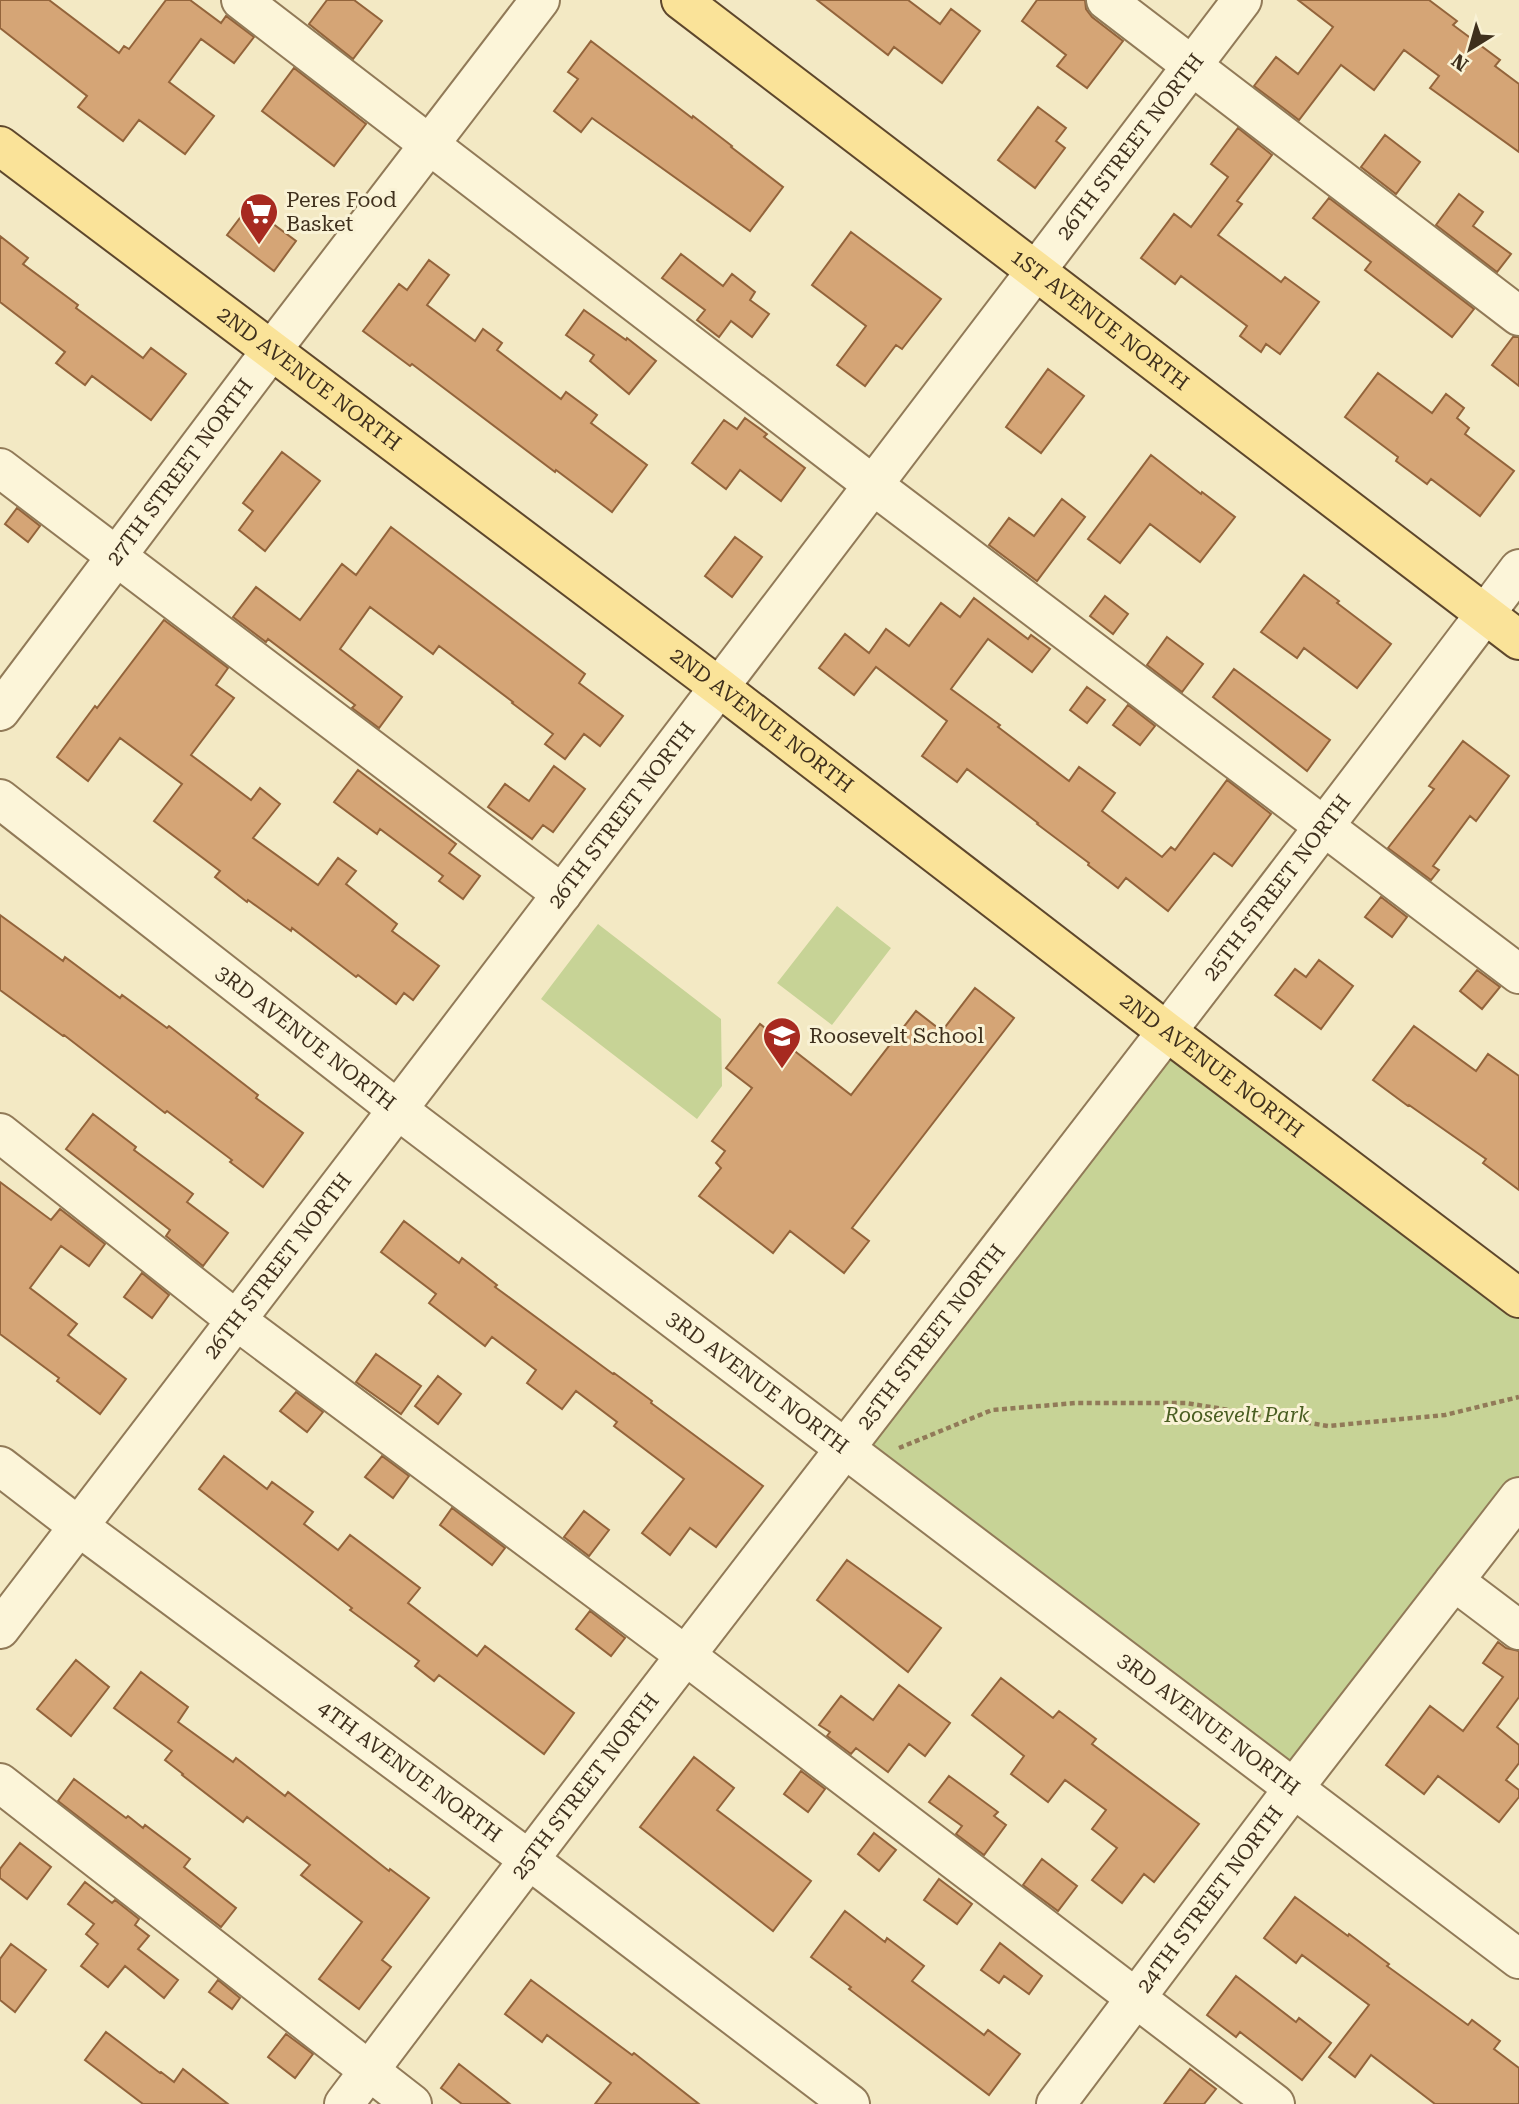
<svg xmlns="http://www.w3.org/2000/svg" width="1519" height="2104" font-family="'Roboto Serif',serif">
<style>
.green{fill:#c7d396}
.building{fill:#d5a576;stroke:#93643b;stroke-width:2}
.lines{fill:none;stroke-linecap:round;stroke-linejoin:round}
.minor-casing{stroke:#917a58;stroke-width:42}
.major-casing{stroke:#5e472c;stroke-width:42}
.path{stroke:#917a58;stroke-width:4.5;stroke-dasharray:5 3.5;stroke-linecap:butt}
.minor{stroke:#fcf5d9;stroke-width:38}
.major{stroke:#fae399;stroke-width:38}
.labels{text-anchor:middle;stroke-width:6;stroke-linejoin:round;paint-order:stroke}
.street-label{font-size:21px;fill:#3f301d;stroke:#f9f2d5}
.poi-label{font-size:21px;fill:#3f301d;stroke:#f9f2d5;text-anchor:start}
.park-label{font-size:21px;font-style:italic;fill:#4a5e22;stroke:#f9f2d5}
</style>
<rect width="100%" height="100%" fill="#f3e9c4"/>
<path class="green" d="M837 906 891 948 832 1025 777 983Z
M598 924 721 1019 722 1086 697 1119 541 999Z
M1166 1031 1519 1298V1498L1293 1789 844 1448Z"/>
<path class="building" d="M0 0H49L119 53 124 46 129 49 166 0H190L221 23 226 16 254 37 234 63 201 39 169 82 214 116 185 154 139 120 123 141 78 107 87 96 0 28Z
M327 0H354L382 21 353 59 309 24Z
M817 0H908L940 24 951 9 980 31 942 83 894 47 888 55Z
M1037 0H1085L1086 9 1092 17 1123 41 1087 88 1057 66 1066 55 1022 21Z
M1298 0H1429L1457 21 1453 25 1500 60 1495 66 1519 84V152L1430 88 1439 76 1404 50 1374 90 1341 65 1299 120 1254 86 1276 57 1298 74 1333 27Z
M591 41 692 118 693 116 732 146 731 147 783 187 750 231 592 118 581 132 554 111 578 79 568 72Z
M294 68 366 124 334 166 262 111Z
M1038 107 1066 128 1056 141 1065 148 1035 188 998 160Z
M1238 128 1272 155 1237 201 1242 204 1218 235 1281 282 1285 277 1319 302 1280 354 1266 344 1261 352 1240 336 1247 326 1181 276 1175 284 1141 258 1174 214 1191 227 1228 177 1211 164Z
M1385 135 1420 162 1396 194 1361 167Z
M1459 194 1483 212 1473 226 1511 254 1497 272 1436 225Z
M1329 198 1474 309 1452 337 1365 270 1371 262 1313 218Z
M249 206 296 241 274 271 227 235Z
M851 232 941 299 902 349 896 345 865 386 837 365 866 326 812 285Z
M0 236 28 258 23 264 78 305 76 308 143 358 151 348 186 374 151 420 92 376 85 385 56 363 65 352 0 302Z
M681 254 723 286 732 274 755 292 750 300 769 314 752 337 731 321 719 337 697 320 705 310 662 278Z
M429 260 449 275 427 305 475 341 483 329 502 343 497 350 561 399 566 392 597 415 591 423 647 465 612 512 556 470 555 472 412 364 410 366 363 331 399 284 407 290Z
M584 310 626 340 627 338 656 361 629 394 590 361 594 355 566 335Z
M1513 337H1519V386L1492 365Z
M1048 369 1084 396 1041 453 1006 427Z
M1378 373 1432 413 1446 394 1464 408 1457 418 1469 428 1465 434 1514 471 1480 516 1431 479 1427 484 1396 461 1398 457 1345 417Z
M745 418 767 434 764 437 805 468 781 501 740 470 726 489 692 463 724 420 737 429Z
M282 452 320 481 265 551 239 530 253 511 243 503Z
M1151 455 1201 494 1202 492 1235 517 1200 562 1150 524 1120 563 1088 539Z
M1062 499 1085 517 1037 581 989 545 1009 518 1034 536Z
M17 508 40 526 28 542 5 524Z
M391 527 585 674 579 683 623 716 600 746 584 734 565 759 545 744 553 734 512 703 513 702 439 646 433 654 370 607 340 649 402 697 379 728 352 708 355 705 268 639 266 642 233 617 256 587 300 620 342 564 356 575Z
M735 537 762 557 732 597 705 576Z
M1304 575 1339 601 1337 603 1391 644 1357 688 1304 648 1297 658 1261 632Z
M1105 596 1128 614 1113 634 1090 616Z
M974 598 1028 639 1031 635 1050 649 1032 672 988 639 951 689 1000 725 998 727 1069 781 1079 767 1115 793 1102 811 1162 857 1171 847 1175 850 1227 780 1271 814 1232 866 1214 853 1168 911 1126 878 1118 888 1088 865 1089 863 1037 824 1038 823 967 769 957 782 922 756 947 721 876 667 854 695 819 668 845 634 869 653 886 629 909 646 941 603 960 617Z
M164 620 228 668 216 685 234 698 191 755 251 800 260 788 280 804 253 838 318 885 338 858 356 871 346 884 397 924 392 931 439 966 413 1000 404 993 396 1004 358 975 356 977 292 928 291 931 248 900 247 902 215 877 220 871 154 821 182 784 120 738 88 781 57 757 95 706 97 708Z
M1167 637 1203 664 1182 692 1147 665Z
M1234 669 1330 740 1307 771 1213 697Z
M1087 687 1105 700 1087 723 1070 710Z
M1128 705 1155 726 1140 745 1113 725Z
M1463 741 1509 776 1476 821 1470 816 1433 866 1439 870 1431 880 1388 848 1434 789 1429 786Z
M554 766 585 789 553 832 543 825 532 839 488 807 505 784 529 801Z
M358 770 456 844 449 853 480 876 463 899 439 881 443 876 380 829 377 834 334 802Z
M1381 897 1407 917 1392 937 1365 917Z
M0 915 63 961 65 957 120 998 122 995 167 1028 169 1026 258 1095 256 1098 303 1133 263 1187 230 1162 232 1160 167 1111 165 1113 64 1035 63 1036 0 990Z
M1319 960 1353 986 1321 1029 1275 995 1295 969 1306 977Z
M1477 970 1500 987 1482 1009 1460 991Z
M975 988 1014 1018 852 1228 869 1241 844 1273 790 1231 773 1253 699 1196 721 1168 716 1163 725 1151 712 1141 752 1088 726 1068 760 1024 851 1095 916 1011 942 1031Z
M1414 1026 1476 1071 1488 1054 1519 1076V1190L1483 1163 1486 1159 1409 1105 1408 1106 1373 1080Z
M93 1114 136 1147 134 1150 193 1194 187 1202 228 1233 203 1266 166 1236 170 1230 66 1149Z
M0 1182 51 1220 60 1209 105 1244 89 1266 61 1246 30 1288 77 1324 68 1335 126 1379 100 1414 57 1381 59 1378 0 1334Z
M404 1221 459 1263 462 1258 497 1285 495 1287 613 1374 614 1373 652 1401 651 1403 763 1486 716 1547 690 1528 670 1555 642 1533 684 1479 614 1426 617 1422 576 1391 562 1409 527 1383 536 1370 492 1337 485 1346 429 1303 436 1294 381 1252Z
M142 1273 169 1295 152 1318 124 1297Z
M376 1354 421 1386 401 1414 356 1382Z
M438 1376 461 1394 438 1424 415 1406Z
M296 1392 323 1412 307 1432 280 1411Z
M224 1456 267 1489 272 1482 313 1512 304 1524 338 1550 350 1535 420 1588 408 1603 477 1656 485 1646 574 1713 544 1754 439 1675 434 1681 415 1666 419 1661 350 1610 352 1608 199 1489Z
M382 1456 409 1476 393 1498 365 1477Z
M452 1508 505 1548 492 1565 440 1525Z
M584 1511 609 1530 589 1556 564 1537Z
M847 1560 941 1628 908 1672 817 1600Z
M590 1611 625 1638 611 1656 576 1629Z
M1498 1642 1506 1648 1519 1651V1697L1497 1727 1519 1745V1763L1506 1780 1519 1790V1797L1499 1822 1438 1776 1424 1794 1386 1765 1430 1706 1463 1731 1503 1677 1483 1663Z
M76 1660 109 1687 71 1736 37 1709Z
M141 1672 188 1707 178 1722 233 1762 236 1758 285 1796 288 1792 389 1871 390 1869 429 1898 382 1960 391 1967 359 2009 319 1979 362 1922 301 1875 310 1865 247 1817 243 1822 182 1775 183 1774 165 1760 172 1751 114 1708Z
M1001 1678 1053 1718 1059 1711 1096 1739 1092 1744 1199 1824 1154 1882 1144 1874 1122 1903 1092 1880 1117 1848 1092 1829 1106 1810 1065 1780 1048 1802 1011 1774 1024 1756 972 1715Z
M899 1685 950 1723 925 1756 909 1744 888 1772 856 1748 851 1754 827 1736 830 1732 819 1725 841 1696 873 1720Z
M694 1757 734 1788 717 1810 811 1881 773 1931 640 1827Z
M801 1771 825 1789 808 1812 784 1794Z
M949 1776 998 1812 994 1816 1006 1825 984 1855 956 1834 962 1826 929 1802Z
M74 1779 126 1818 128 1816 143 1828 145 1825 190 1859 184 1867 236 1908 221 1927 58 1801Z
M874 1833 896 1850 879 1871 858 1854Z
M20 1843 51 1867 27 1899 0 1878V1869Z
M1042 1859 1077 1886 1058 1911 1023 1885Z
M939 1879 972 1904 957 1924 924 1900Z
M85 1882 112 1903 115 1900 139 1919 135 1925 149 1936 138 1949 178 1980 164 1998 125 1966 108 1987 81 1966 98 1944 86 1934 94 1924 68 1904Z
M1295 1897 1348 1936 1349 1934 1389 1964 1387 1966 1468 2025 1472 2020 1500 2041 1494 2049 1519 2068V2104H1435L1371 2055 1355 2077 1329 2057 1369 2005 1302 1955 1296 1963 1264 1938Z
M845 1911 885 1942 887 1938 924 1966 912 1981 984 2035 988 2030 1020 2054 989 2095 849 1989 851 1987 811 1957Z
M1000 1943 1042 1976 1029 1994 1004 1976 999 1983 981 1970Z
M11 1944 46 1970 15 2012 0 2000V1959Z
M1236 1976 1296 2022 1299 2018 1331 2043 1302 2080 1240 2032 1236 2037 1207 2015Z
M218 1980 240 1998 232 2009 209 1992Z
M531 1980 632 2055 634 2053 699 2104H595L611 2083 547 2035 542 2042 505 2014Z
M106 2032 160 2073 161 2072 174 2082 183 2069 228 2104H143L85 2060Z
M286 2034 313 2054 295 2078 268 2057Z
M459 2064 510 2104H462L441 2088Z
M1190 2069 1216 2089 1204 2104H1164Z"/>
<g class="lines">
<defs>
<g id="minor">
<path d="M241 0 873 485 1519 974"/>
<path d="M1106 0 1519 316"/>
<path d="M0 468 562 894"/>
<path id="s1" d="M0 711 271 351 540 0"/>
<path id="s2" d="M0 799 398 1110 1519 1959"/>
<path d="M0 1133 236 1320 685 1655 1275 2104"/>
<path id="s3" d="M0 1466 78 1526 528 1859 850 2104"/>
<path d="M1454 1581 1519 1630"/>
<path id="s4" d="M0 1629 453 1037 1242 0"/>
<path d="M0 1783 412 2104"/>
<path id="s5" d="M344 2104C731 1589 1132 1084 1519 569"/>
<path id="s6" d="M1056 2104 1293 1789 1519 1497"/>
</g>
<g id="major">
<path id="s7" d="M681 0 1519 640"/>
<path id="s8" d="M0 146 719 687 1166 1031 1519 1298"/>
</g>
</defs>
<use href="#minor" class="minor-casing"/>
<use href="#major" class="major-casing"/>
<path class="path" d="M899 1448 992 1410 1076 1403H1186L1328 1426 1445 1415 1519 1397"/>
<use href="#minor" class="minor"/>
<use href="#major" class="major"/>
</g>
<defs>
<symbol id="supermarket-pin" viewBox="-11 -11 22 30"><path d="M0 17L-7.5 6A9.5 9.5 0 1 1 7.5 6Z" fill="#a72a20" stroke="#f9f2d5"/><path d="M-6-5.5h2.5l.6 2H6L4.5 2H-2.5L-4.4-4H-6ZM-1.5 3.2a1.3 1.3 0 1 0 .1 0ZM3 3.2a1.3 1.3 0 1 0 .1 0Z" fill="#fff"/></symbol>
<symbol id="school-pin" viewBox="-11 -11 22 30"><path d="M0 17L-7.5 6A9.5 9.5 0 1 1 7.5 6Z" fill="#a72a20" stroke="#f9f2d5"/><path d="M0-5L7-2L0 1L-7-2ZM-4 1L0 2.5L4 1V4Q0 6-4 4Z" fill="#fff"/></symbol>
</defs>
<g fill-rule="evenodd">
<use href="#supermarket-pin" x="237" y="190" width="44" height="60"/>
<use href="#school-pin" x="760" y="1014" width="44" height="60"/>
</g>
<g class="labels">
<g class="street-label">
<text dy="7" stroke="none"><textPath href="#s4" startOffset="1864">26TH STREET NORTH</textPath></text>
<text dy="7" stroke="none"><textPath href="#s7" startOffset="527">1ST AVENUE NORTH</textPath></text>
<text dy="7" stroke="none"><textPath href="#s8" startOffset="387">2ND AVENUE NORTH</textPath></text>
<text dy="7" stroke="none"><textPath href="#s1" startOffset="299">27TH STREET NORTH</textPath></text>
<text dy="7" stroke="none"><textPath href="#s8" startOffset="954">2ND AVENUE NORTH</textPath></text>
<text dy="7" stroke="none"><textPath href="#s4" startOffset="1024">26TH STREET NORTH</textPath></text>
<text dy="7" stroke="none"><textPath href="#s5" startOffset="1533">25TH STREET NORTH</textPath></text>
<text dy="7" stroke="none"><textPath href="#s2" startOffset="388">3RD AVENUE NORTH</textPath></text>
<text dy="7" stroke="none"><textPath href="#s8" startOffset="1521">2ND AVENUE NORTH</textPath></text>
<text dy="7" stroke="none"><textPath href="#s4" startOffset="457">26TH STREET NORTH</textPath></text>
<text dy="7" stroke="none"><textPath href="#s5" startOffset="966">25TH STREET NORTH</textPath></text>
<text dy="7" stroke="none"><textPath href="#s2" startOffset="956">3RD AVENUE NORTH</textPath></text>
<text dy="7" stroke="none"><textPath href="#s2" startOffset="1522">3RD AVENUE NORTH</textPath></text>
<text dy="7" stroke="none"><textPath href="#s3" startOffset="511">4TH AVENUE NORTH</textPath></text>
<text dy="7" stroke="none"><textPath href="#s5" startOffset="399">25TH STREET NORTH</textPath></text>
<text dy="7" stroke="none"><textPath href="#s6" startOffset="256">24TH STREET NORTH</textPath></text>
</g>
<g class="poi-label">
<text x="286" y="207">Peres Food<tspan x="286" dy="24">Basket</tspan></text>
<text x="809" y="1043">Roosevelt School</text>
</g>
<g class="park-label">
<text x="1237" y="1422">Roosevelt Park</text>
</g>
</g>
<g transform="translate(1470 49) rotate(217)" stroke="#f9f2d5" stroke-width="5" paint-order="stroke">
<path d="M0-5L12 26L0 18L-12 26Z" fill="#3f301d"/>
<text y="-10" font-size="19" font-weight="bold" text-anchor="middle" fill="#3f301d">N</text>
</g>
</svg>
